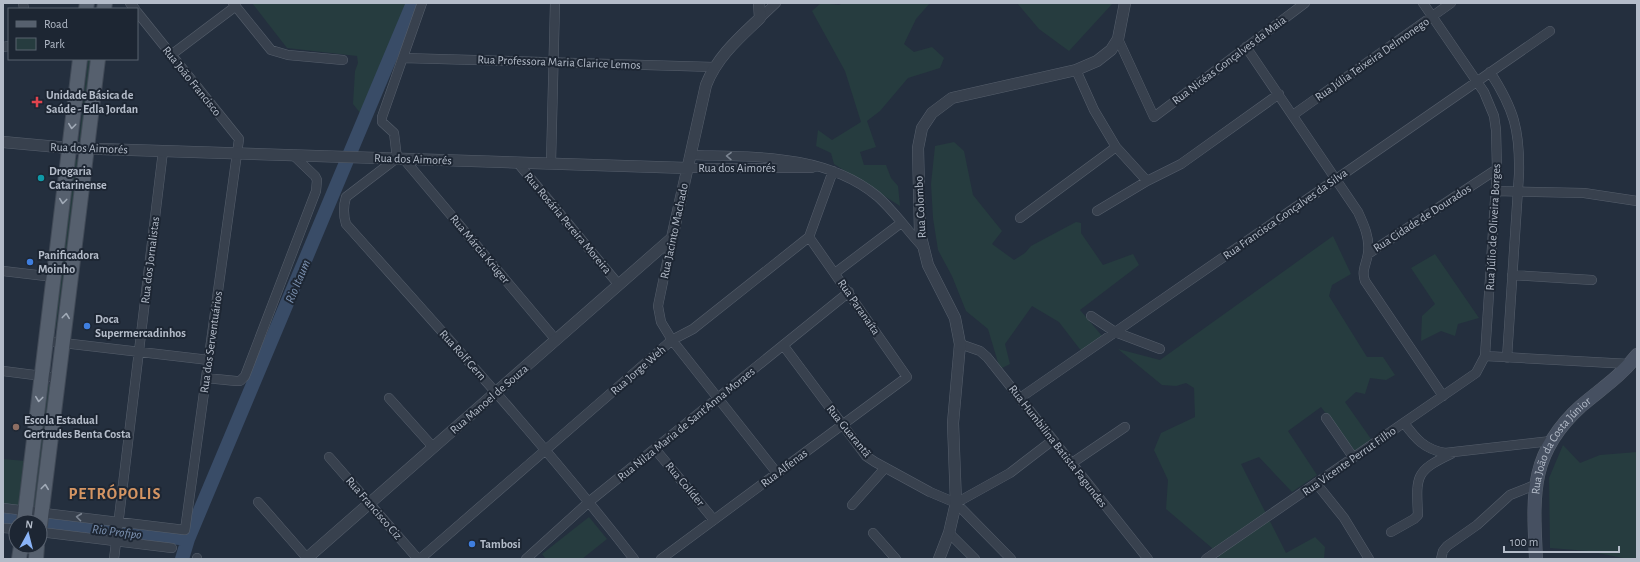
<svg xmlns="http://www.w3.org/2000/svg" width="1640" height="562" font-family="'Alegreya Sans',sans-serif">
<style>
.green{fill:#263c3f}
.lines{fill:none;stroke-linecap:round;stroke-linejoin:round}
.river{stroke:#394c67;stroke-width:14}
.minor-casing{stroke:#565f6c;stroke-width:10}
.tertiary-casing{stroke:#565f6c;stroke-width:12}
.secondary-casing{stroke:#565f6c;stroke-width:14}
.primary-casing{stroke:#414a57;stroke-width:16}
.minor{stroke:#38414e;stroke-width:9}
.tertiary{stroke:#38414e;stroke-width:11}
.secondary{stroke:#465061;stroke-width:13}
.primary{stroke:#56606e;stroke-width:14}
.oneway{stroke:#a1aab7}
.oneway2{stroke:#7c8592}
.health-dot{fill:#e0444e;stroke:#1d2633;stroke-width:1.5}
.culture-dot{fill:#0f9aa8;stroke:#1d2633;stroke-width:1.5}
.shop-dot{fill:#3f7fe0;stroke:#1d2633;stroke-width:1.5}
.education-dot{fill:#8d6e63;stroke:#1d2633;stroke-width:1.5}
.labels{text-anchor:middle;stroke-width:4;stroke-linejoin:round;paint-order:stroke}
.street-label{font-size:12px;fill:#b4bcc9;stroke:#1d2633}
.poi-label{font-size:12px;font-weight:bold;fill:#b4bcc9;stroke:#1d2633;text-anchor:start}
.water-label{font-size:13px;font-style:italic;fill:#7c92b1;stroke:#1d2633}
.district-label{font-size:16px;font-weight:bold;letter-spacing:1px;fill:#d59563;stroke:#1d2633}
</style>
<rect width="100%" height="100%" fill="#242f3e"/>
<path class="green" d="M252 3H410L361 114 353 104 355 71 358 63 357 56 287 48Z
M821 3 839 5 843 3H930L916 19 904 44 914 52 932 47 944 58 940 68 908 78 880 111 867 121 876 147 860 152 864 165H886L891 178 898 186 900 206 834 164 831 153 816 146 818 130 832 140 861 122 845 71 812 11Z
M1017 3H1113L1069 51 1039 29Z
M88 59H92L81 141 79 140Z
M954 142 964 151 973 195 1002 231 992 244 1014 260 1025 253 1031 246 1076 222 1081 223V233L1103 265 1133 254 1139 265 1080 310 1103 337 1082 352 1059 322 1032 306 1005 344 1010 364 1000 369 988 329 966 311 952 276 938 250 933 218 931 184 935 146Z
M77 159 79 160 56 329 54 328 74 161Z
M1333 236 1351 274 1332 285 1329 296 1367 357H1383L1395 375 1386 380 1370 378 1365 394 1356 392 1345 402 1371 439 1355 452 1321 407 1288 431 1317 475 1292 492 1259 457 1241 464 1286 553 1315 537 1325 547 1324 559H1220L1212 548 1166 509 1168 480 1154 450 1161 433 1195 417 1194 388 1186 383 1176 386 1162 385 1118 349 1160 360Z
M1435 254 1479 318 1458 324 1455 336 1441 331 1421 341 1422 316 1435 304 1411 268Z
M50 384 36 507H35L33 505 47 386Z
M1563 445 1580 463 1600 455 1637 452V559H1628L1588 551 1550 548 1549 478Z
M3 459 25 461 19 504 15 508 3 506Z
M589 517 607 539 582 559H546L542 554Z"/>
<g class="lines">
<path class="river" d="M3 517 17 518
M46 522 188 539
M182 559 188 539 413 3"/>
<defs>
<path id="minor" d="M23 3 24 9
M130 3 135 9
M233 3 271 50 288 55 343 60
M422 3 382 117V122L394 133 397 158 346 197C343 207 343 214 346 224 444 334 544 443 634 559
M760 18 776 3
M1118 39 1154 117 1305 3
M3 47 9 46
M1246 47 1358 212C1364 225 1370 238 1368 253 1367 263 1361 270 1365 281L1443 396
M171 55 236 6
M403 58 714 67
M1076 70 1094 110 1116 147 1147 181
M1490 72C1514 109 1520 130 1519 174L1507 358
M1293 115 1451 3
M690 155C754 157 824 153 877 196 894 211 907 230 922 246
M403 158 556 340
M517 162 619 285
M551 163 555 3
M687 168H812
M1495 191 1584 193 1637 201
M1097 211 1147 181 1181 164 1279 94
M1020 218 1116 147
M672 238 658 306 661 322 672 340 777 473
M1368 254 1497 169
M3 271 54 277
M835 273 901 223
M1512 275 1592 280
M1091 316 1115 332 1160 349
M46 341 209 360
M960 344 980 351 987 357 1148 559
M783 345 866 456 875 462 930 492 956 503 1011 559
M1485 356 1630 364
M3 371 58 378
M206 378 236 381H240L245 376 316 191 317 180 315 176 293 155
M389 398 433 447
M1020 398 1550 31
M1326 418 1353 457
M1404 423C1416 439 1424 449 1445 453L1551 441
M655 449 714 520
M329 457 418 559
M1072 463 1125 427
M1316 483 1344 518 1369 559
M258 502 307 558
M956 503 1010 473 1053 440
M852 505 885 468
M3 508 185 530 239 139 137 12
M3 528 16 529
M40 532 172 548
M1391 532 1414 519 1418 515C1416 476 1415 471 1451 454
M873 533 896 559
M949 533 975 559
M197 558V559
M114 559 163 151
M420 559 672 340 693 329 809 237 833 171
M526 559 590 501 849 292
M661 559 907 377 809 237
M1206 559 1476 373 1485 356 1497 169 1496 130 1494 116 1484 92 1423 3
M1441 559 1443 551 1447 546 1477 525 1510 495 1535 485"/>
<path id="tertiary" d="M3 142 69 148 687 168
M306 559 672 238 706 85C717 57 738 39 760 18L759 3
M939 559 949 533 956 503 953 423 960 344 955 318 928 265 920 233 918 148 922 128 932 113 952 98 1076 70 1097 61 1111 50 1118 39 1125 3"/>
<g id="secondary">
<path id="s1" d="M1536 559C1533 495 1529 453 1581 406 1602 388 1619 378 1637 355"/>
</g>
<path id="primary" d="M86 9 87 3
M104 9 105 3
M24 522 80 59
M40 525 98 59
M19 559 21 546
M36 559 37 546"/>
</defs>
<use href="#minor" class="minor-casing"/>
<use href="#tertiary" class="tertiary-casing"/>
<use href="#secondary" class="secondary-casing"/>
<use href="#primary" class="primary-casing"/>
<use href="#minor" class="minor"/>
<use href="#tertiary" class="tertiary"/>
<use href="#secondary" class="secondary"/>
<use href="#primary" class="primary"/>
</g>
<defs><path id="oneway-chevron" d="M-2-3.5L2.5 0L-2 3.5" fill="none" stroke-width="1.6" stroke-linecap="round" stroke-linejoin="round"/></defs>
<g class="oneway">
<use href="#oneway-chevron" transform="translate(72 126) rotate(97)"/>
<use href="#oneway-chevron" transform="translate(63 201) rotate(97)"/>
<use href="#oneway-chevron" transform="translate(66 316) rotate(-83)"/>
<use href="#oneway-chevron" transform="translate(39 399) rotate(97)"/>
<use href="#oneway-chevron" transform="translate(45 487) rotate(-83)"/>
</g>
<g class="oneway2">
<use href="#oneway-chevron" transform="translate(729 156) rotate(-179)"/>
<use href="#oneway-chevron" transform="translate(79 517) rotate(-173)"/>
</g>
<path class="health-dot" d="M35 96h4v4h4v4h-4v4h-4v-4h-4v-4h4z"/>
<circle class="culture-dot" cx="41" cy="178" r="4"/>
<g class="shop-dot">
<circle cx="30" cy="262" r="4"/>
<circle cx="87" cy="326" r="4"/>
<circle cx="472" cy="544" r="4"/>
</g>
<circle class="education-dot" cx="16" cy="427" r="4"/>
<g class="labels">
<g class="street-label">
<text transform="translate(1372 59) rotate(-35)" y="4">Rua Júlia Teixeira Delmonego</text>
<text transform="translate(1229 60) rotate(-37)" y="4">Rua Nicéas Gonçalves da Maia</text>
<text transform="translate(559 62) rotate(2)" y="4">Rua Professora Maria Clarice Lemos</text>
<text transform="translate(192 81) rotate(51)" y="4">Rua João Francisco</text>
<text transform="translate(89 148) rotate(2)" y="4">Rua dos Aimorés</text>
<text transform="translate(413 159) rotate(2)" y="4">Rua dos Aimorés</text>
<text x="737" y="172">Rua dos Aimorés</text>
<text transform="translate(920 207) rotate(-93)" y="4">Rua Colombo</text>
<text transform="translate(1285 214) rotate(-35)" y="4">Rua Francisca Gonçalves da Silva</text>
<text transform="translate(1422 218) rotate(-33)" y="4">Rua Cidade de Dourados</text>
<text transform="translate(568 223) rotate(50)" y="4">Rua Rosária Pereira Moreira</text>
<text transform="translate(1493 227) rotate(-87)" y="4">Rua Júlio de Oliveira Borges</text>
<text transform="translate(674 231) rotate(-78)" y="4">Rua Jacinto Machado</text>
<text transform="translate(480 249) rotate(50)" y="4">Rua Márcia Krüger</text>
<text transform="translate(150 260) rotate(-83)" y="4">Rua dos Jornalistas</text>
<text transform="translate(859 307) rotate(55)" y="4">Rua Paranaíta</text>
<text transform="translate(211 342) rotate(-82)" y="4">Rua dos Serventuários</text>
<text transform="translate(463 355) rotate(48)" y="4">Rua Rolf Gern</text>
<text transform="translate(638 370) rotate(-41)" y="4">Rua Jorge Weh</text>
<text transform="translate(489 399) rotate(-41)" y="4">Rua Manoel de Souza</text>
<text transform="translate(686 424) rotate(-39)" y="4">Rua Nilza Maria de Sant'Anna Moraes</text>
<text transform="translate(849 431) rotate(51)" y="4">Rua Guarantã</text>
<text transform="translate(1058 446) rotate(52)" y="4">Rua Humbilina Batista Fagundes</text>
<text dy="4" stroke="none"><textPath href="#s1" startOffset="121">Rua João da Costa Júnior</textPath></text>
<text transform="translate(1349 461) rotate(-35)" y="4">Rua Vicente Perrut Filho</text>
<text transform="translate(784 468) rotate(-37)" y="4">Rua Alfenas</text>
<text transform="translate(685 484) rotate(50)" y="4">Rua Colíder</text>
<text transform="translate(374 508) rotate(49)" y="4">Rua Francisco Ciz</text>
</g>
<g class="poi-label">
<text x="46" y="99">Unidade Básica de<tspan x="46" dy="14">Saúde - Edla Jordan</tspan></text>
<text x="49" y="175">Drogaria<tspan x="49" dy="14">Catarinense</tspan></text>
<text x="38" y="259">Panificadora<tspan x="38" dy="14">Moinho</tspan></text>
<text x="95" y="323">Doca<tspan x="95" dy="14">Supermercadinhos</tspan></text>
<text x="24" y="424">Escola Estadual<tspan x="24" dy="14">Gertrudes Benta Costa</tspan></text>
<text x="480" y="548">Tambosi</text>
</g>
<g class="water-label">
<text transform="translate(297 281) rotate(-67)" y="5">Rio Itaum</text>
<text transform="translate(117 531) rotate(7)" y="5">Rio Profipo</text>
</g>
<g class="district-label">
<text x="115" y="499">PETRÓPOLIS</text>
</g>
</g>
<rect width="1640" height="562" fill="none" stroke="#b4bcc9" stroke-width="8"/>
<rect x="8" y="8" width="130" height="52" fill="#1d2633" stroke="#59626f"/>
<rect x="16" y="21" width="20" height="6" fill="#56606e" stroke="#59626f"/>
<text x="44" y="28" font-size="12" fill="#b4bcc9">Road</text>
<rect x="16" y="38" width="20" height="12" fill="#263c3f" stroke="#59626f"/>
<text x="44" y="48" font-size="12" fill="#b4bcc9">Park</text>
<g transform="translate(28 534) rotate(7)"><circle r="19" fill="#1d2633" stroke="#59626f"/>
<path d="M0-3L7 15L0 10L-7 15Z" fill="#8ab4f8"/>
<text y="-6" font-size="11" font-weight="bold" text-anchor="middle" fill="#b4bcc9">N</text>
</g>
<path d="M1504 546v6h115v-6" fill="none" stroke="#b4bcc9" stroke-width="2"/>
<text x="1510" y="546" font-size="12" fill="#b4bcc9" stroke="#1d2633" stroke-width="3" paint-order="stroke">100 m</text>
</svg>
